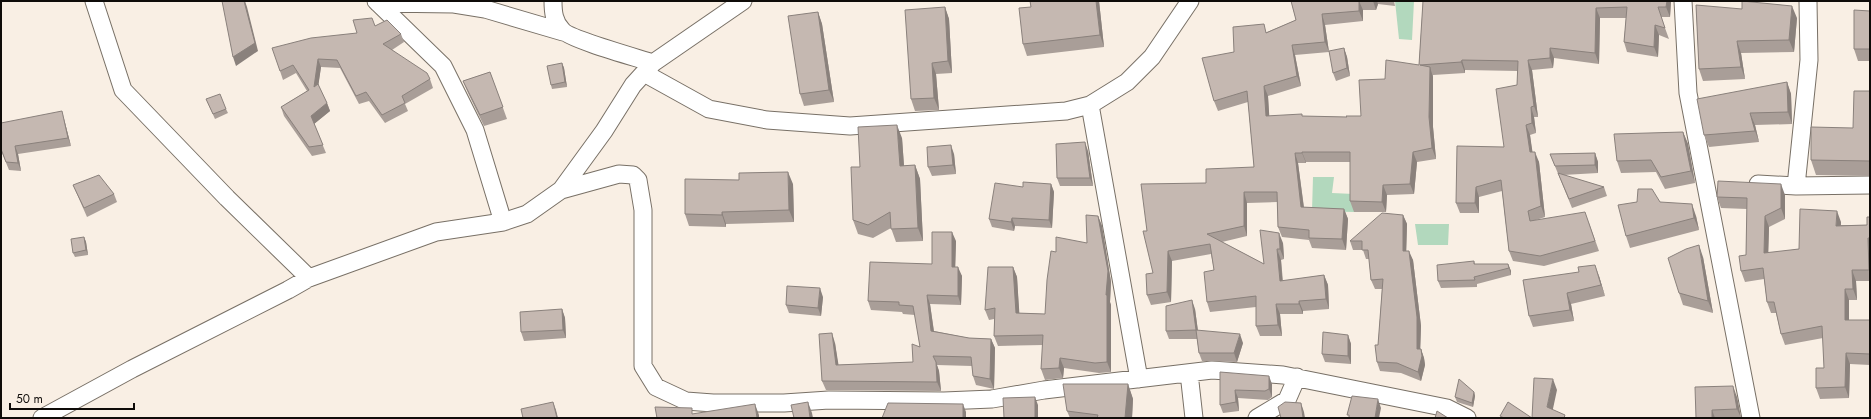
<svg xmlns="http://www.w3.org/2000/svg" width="1871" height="419" font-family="Jost,sans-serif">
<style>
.green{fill:#b2d8bd}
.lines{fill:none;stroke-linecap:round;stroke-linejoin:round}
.minor-casing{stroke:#787066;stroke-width:19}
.minor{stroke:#fff;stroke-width:17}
.wall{fill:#a99e98}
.shaded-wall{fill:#8a817c}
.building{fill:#c5b8b1;stroke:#8a817c}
</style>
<rect width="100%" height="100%" fill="#f9efe4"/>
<path class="green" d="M1395 1H1414L1412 40 1399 39Z
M1313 177H1334L1332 193 1354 194V212L1312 211Z
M1415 224H1449L1448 245H1418Z"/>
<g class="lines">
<defs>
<path id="minor" d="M94 1 123 90 227 198 309 278
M376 1 443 66 475 130 503 222
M553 1C553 12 554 22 562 30 569 39 638 58 653 63
M1683 1 1688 93 1751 418
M378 3 454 4 485 9 563 32
M644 73 709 109 767 120 850 126 1066 111 1090 105 1127 82 1152 57 1190 1
M1090 105 1139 379
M1758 184 1796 186 1870 185
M1796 186 1809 60 1808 1
M561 190 619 174 633 175 638 180 643 210V366L656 387 686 401 713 403H784L829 400 944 401 992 399 1044 390 1212 370 1283 375 1447 408 1467 418
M1189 373 1194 418
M42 418 132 369 288 290 309 278 436 232 503 222 527 214 561 190 604 131 633 85 653 63 743 1
M1257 418 1287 400 1297 377"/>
</defs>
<use href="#minor" class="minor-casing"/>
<use href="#minor" class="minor"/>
</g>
<path class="wall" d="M1030 1H1099L1104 47 1027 56 1023 44 1031 7Z
M1291 1H1394L1395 6 1378 4 1376 10H1363V21L1325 25 1329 52 1295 55 1301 86 1268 96 1269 116 1347 117 1361 116 1385 79 1419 65 1423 1H1671L1670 17H1661L1669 39 1659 35 1658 57 1627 52 1624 42 1626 18H1600L1599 64 1554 58 1553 68 1532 70 1538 117H1534L1536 133 1530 135 1532 152 1539 162 1545 217 1533 221 1589 223 1599 251 1544 266 1513 261 1509 251 1502 191 1479 197V213H1460L1456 203 1504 147 1517 85 1518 71 1465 70V73L1433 75V127L1436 159 1417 162 1414 194 1387 195 1386 212H1354L1350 201V162H1306V163H1298L1304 207 1344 209 1348 219 1346 250 1312 248 1309 240 1282 237 1278 227 1277 202 1247 203V236L1222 242 1264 264 1283 243 1284 259 1281 260 1283 281 1324 275 1328 285 1329 309 1303 311V314H1280L1282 336H1260L1256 326V307L1210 312 1207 302 1214 270 1211 254 1172 261 1171 302 1151 305 1147 295 1153 273 1147 231 1206 183 1254 167 1248 102 1218 111 1214 101 1234 52 1267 32 1296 20Z
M1696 5 1797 18 1794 52 1741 53 1745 79 1703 81 1699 69Z
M945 7 949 19 952 73 936 74 939 110 915 111 911 99Z
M1870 11V61H1858L1854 49Z
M818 12 822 24 834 102 804 106 800 94Z
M375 26 401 34 404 42 392 50 430 79 433 88 405 104 408 111 385 123 369 101 359 104 340 68 321 67 318 86 327 103 330 111 314 124 326 153 312 156 284 116 281 107 307 91 296 73 283 80 280 71 357 33Z
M1344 48 1347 57 1350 76 1336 81 1333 73Z
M562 63 564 68 567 87 552 89 551 85Z
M490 72 507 119 484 126 468 93 463 81Z
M1787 82 1791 94 1792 124 1755 125 1759 142 1709 147 1704 135Z
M1870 91V176L1816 175 1811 160 1853 128Z
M206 99 226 109 228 113 215 119Z
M64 119 71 146 18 154 21 171 9 170 2 153 1 154V123Z
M1683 132 1688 144 1695 183 1665 189 1656 172 1621 173 1617 161Z
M902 138 904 166 915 165 920 179 923 241 896 242 891 228 873 238 858 234 853 220 860 167Z
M1088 151 1093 186H1060L1057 178Z
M1595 153 1598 162V173L1563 175 1604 187 1607 196 1572 208 1550 154Z
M954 154 956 174 932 176 928 167Z
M793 184 794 222 726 224V227L689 226 685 214Z
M1051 184 1054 192 1052 228 1015 226 1014 231 992 227 989 219 1023 187Z
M73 185 114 194 117 202 87 217Z
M1785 195V219L1769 227 1768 253 1799 249 1841 222V225H1867L1870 217V281H1856L1857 300H1849V320H1870V365L1850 364 1849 398 1820 399 1816 388 1824 368 1823 338 1785 345 1781 334 1776 313H1771L1767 302 1764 279 1745 282 1741 271 1746 255 1747 209 1721 208 1717 197Z
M1637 202H1660L1696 216 1699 230 1630 248 1626 236Z
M1403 215 1407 224 1406 251 1413 260 1421 326 1420 349H1421L1424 358 1425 365 1421 381 1401 373 1380 371 1377 362 1382 289H1375L1371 280 1369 259H1366L1363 250H1353L1350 241Z
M1098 216 1102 226 1111 282 1110 302 1111 305V372L1099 373 1064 368 1063 378 1045 380 1041 369 1043 345 998 346 994 336V319L989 320 985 310 1013 267 1017 277 1019 313 1045 314 1087 243Z
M84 237 86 242 88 255 75 257 73 253Z
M956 241 955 267 962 276 961 305 930 304 934 331 969 338 991 339 995 348 994 389 976 385 973 376 972 366 937 365 939 371 941 391 826 390 822 381 835 343 838 365 913 362 920 347 915 315 903 314 902 312 871 310 868 301 932 264Z
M1703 257 1713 313 1683 305 1679 293Z
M1474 261 1475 264H1508L1511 271V275L1477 284V287L1441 288 1438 281Z
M1599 276 1605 296 1571 304 1574 321 1533 327 1529 316 1523 280Z
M823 297 821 316 789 313 786 305Z
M562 309 565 318 566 338 524 341 521 332Z
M1195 309 1198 331 1243 343 1237 362 1202 361 1199 353 1197 339H1169L1166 331Z
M1348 335 1351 344V364L1325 362 1322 354Z
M1220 372 1272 384V397L1268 400 1238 398 1239 411 1223 413 1220 405Z
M1128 384 1133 399 1132 418H1070L1067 411Z
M1474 392 1475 396 1473 407 1457 402 1455 397Z
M1737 397 1741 418H1696Z"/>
<path class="shaded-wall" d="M245 1 247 7 258 51 236 66 233 57Z
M1096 1H1099L1104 47 1100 35Z
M1359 1 1363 10V21L1359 11Z
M1373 1H1377L1378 4 1376 10Z
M1667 1H1671L1670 17 1666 7Z
M1792 6 1797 18 1794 52 1789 40Z
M945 7 949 19 952 73 948 61Z
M1596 8 1600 18 1599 64 1595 53Z
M818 12 822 24 834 102 829 90Z
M1322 14 1325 25 1329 52 1325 42Z
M1655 25 1659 35 1658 57 1654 47Z
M1737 41 1741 53 1745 79 1741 67Z
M1292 45 1295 55 1301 86 1297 76Z
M1344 48 1347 57 1350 76 1347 68Z
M1550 48 1554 58 1553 68 1550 58Z
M318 59 321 67 317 95 314 87Z
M1462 60 1465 70V73L1461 62Z
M1528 60 1532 70 1538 117 1534 106Z
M562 63 564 68 567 87 565 82Z
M932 63 936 74 939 110 934 98Z
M1430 67 1433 77V127L1436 159 1432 148 1429 117Z
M1787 82 1791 94 1792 124 1788 112Z
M1264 86 1268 96 1270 127 1266 116Z
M327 103 330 111 314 124 311 116Z
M1531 107 1534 117 1536 133 1532 123Z
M62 111 64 119 71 146 68 138Z
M1750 113 1755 125 1759 142 1755 131Z
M897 125 902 138 905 180 900 166Z
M1526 125 1530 135 1534 162 1530 152Z
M1683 132 1688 144 1695 183 1691 171Z
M1085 142 1088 151 1093 186 1090 178Z
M951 145 954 154 956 174 953 165Z
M15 146 18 154 21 171 18 163Z
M1302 152 1306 162V163L1302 153Z
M1413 152 1417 162 1414 194 1410 184Z
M1535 152 1539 162 1545 217 1541 206Z
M1295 153 1298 163 1305 217 1301 207Z
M1595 153 1598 162V173L1595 165Z
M915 165 920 179 923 241 918 228Z
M788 172 793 184 794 222 789 210Z
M1051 184 1054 192 1052 228 1049 220Z
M1781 184 1785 195V219L1781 208Z
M1383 185 1387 195 1386 212 1382 202Z
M1476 187 1479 197V213L1475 203Z
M1244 192 1247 203V236L1244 226Z
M1692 204 1696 216 1699 230 1694 218Z
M1344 209 1348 219 1346 250 1342 239Z
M1837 211 1841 222 1840 237 1836 226Z
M722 212 726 224V227L722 215Z
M1403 215 1407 224 1406 261 1403 251Z
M1098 216 1102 226 1111 282 1110 302 1111 305V372L1107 362 1106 295Z
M1765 216 1769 227 1768 264 1764 253Z
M1012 218 1015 226 1014 231 1011 222Z
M952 232 956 241 955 276 952 267Z
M1279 233 1283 243 1284 259 1280 249Z
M84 237 86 242 88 255 86 250Z
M1868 238 1870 243V272L1869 270Z
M1699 245 1703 257 1713 313 1708 301Z
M1277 249 1281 260 1283 291 1280 281Z
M1168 251 1172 261 1171 302 1167 292Z
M1409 251 1413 260 1421 326 1420 358 1417 349Z
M1508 264 1511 271V275L1509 268Z
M1595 265 1599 276 1605 296 1601 285Z
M958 267 962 276 961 305 958 296Z
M1013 267 1017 277 1020 323 1016 313Z
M1852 270 1856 281 1857 300 1853 289Z
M1324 275 1328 285 1329 309 1326 299Z
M820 288 823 297 821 316 818 308Z
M1845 289 1849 300V331L1845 320Z
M1567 293 1571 304 1574 321 1570 310Z
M927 295 930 304 935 340 931 331Z
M1192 300 1195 309 1199 339 1196 330Z
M1299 301 1303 311V314L1299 304Z
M1276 304 1280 314 1282 336 1278 325Z
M562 309 565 318 566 338 563 330Z
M832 333 835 343 840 374 836 365Z
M1240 334 1243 343 1237 362 1234 353Z
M1348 335 1351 344V364L1348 356Z
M991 339 995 348 994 389 990 379Z
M1421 349 1424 358 1425 365 1421 381 1418 372Z
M1846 353 1850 364 1849 398 1845 387Z
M1060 358 1064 368 1063 378 1059 368Z
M936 362 939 371 941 391 937 382Z
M1269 376 1272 384V397L1269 389Z
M1553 379 1557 390 1551 418 1547 407Z
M1128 384 1133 399 1132 418H1125Z
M1733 386 1737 397 1741 418 1737 409Z
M1235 390 1238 398 1239 411 1236 402Z
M1474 392 1475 396 1473 407 1472 403Z
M1035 397 1038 405V418H1035Z
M1378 399 1381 408 1379 418H1375Z
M553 402 556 410 558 418H557Z
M808 402 812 413 813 418H810Z
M1301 403 1304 412 1305 418H1303Z
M755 404 759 415V418H757Z
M963 404 966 412V418H963Z
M1712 410 1715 418H1712Z"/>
<path class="building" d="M222 1H244L255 43 233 57Z
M1030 1H1096L1100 35 1023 44 1019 8 1031 7Z
M1291 1H1359V11L1322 14 1325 42 1292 45 1297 76 1264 86 1266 116 1302 114V116L1347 117 1346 116H1361L1359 80 1385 79 1386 60 1419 65 1423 1H1667L1666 7H1658L1665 28 1655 25 1654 47 1624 42 1627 7 1596 8 1595 53 1550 48V58L1528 60 1534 106 1531 107 1532 123 1526 125 1530 152H1535L1541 206 1528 211 1530 221 1585 212 1595 241 1540 256 1509 251 1501 180 1476 187 1475 203H1456L1457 146 1504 147 1496 89 1517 85 1518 61 1462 60 1461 62 1420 65 1430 67 1429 117 1432 148 1413 152 1410 184 1383 185 1382 202 1350 201V152H1302V153H1295L1301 207 1344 209 1342 239 1309 238V230L1278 227 1277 192H1244V226L1207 234 1264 264 1260 230 1279 233 1280 249H1277L1280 281 1324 275 1326 299 1299 301V304H1276L1278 325 1256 326V296L1207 302 1204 272 1214 270 1210 244 1168 251 1167 292 1147 295 1146 274 1153 273 1143 231H1147L1141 184 1206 183V169L1254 167 1247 91 1214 101 1202 58 1234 52 1233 27 1264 24 1266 33 1296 20Z
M1742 1 1792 6 1789 40 1737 41 1741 67 1699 69 1696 5 1742 9Z
M945 7 948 61 932 63 934 98 911 99 905 10Z
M1854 10 1870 11V49H1854Z
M818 12 829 90 800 94 788 16Z
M372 18 375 26 387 20 401 34 383 44 427 73 430 79 402 96 405 103 382 115 366 92 356 96 337 60 318 59 314 87 318 84 327 103 311 116 323 145 309 147 281 107 309 90 293 65 280 71 272 48 311 38 357 33 353 20Z
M1344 48 1347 68 1333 73 1329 51Z
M562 63 565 82 551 85 547 66Z
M490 72 503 107 480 115 463 81Z
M1787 82 1788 112 1750 113 1755 131 1704 135 1697 99Z
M1854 91H1870V161L1811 160V127L1853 128Z
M220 94 226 109 213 114 206 99Z
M62 111 68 138 15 146 18 163 6 162 1 149V123Z
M897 125 900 166 915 165 918 228 891 229 890 212 868 225 853 220 851 167H860L858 127Z
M1683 132 1691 171 1661 177 1651 160 1617 161 1614 134Z
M1085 142 1090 178H1057L1056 144Z
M951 145 953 165 928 167 927 147Z
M1595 153V165L1555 166 1550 154Z
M788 172 789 210 722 212V215L685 214V179L739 180V173Z
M1558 173 1604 187 1569 199Z
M99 175 114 194 84 208 73 185Z
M1718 181 1781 184V208L1765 216 1764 253 1799 249 1800 209 1837 211 1836 226 1867 225V217H1870V238H1868L1869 270H1852L1853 289H1845V320H1870V354L1846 353 1845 387 1816 388V368H1824L1822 326 1781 334 1774 302H1767L1763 268 1741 271 1739 256 1746 255 1747 198 1717 197Z
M1023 182 1051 184 1049 220 1012 218 1011 222 989 219 995 183 1023 187Z
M1638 189H1652L1660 202 1692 204 1694 218 1626 236 1618 205 1637 202Z
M1382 213 1403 215V251H1409L1417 317V349H1421L1422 356 1418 372 1397 363 1377 362 1375 345H1378L1383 279 1371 280 1368 250H1362V241H1350Z
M1086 215 1098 216 1108 271 1106 295H1107V362L1095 363 1060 358 1059 368 1041 369 1043 335 994 336 995 308 985 310 988 267H1013L1016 313 1045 314 1047 280 1051 251 1056 252V237L1087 243Z
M932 232H952V267H958V296L927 295 931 331 969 338 991 339 990 379 973 376 971 357 933 356 936 362 937 382 822 381 819 334 832 333 836 365 913 362 912 344 920 347 913 306 899 305V302L868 301 870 262 932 264Z
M84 237 86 250 73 253 71 239Z
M1699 245 1708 301 1679 293 1668 258 1686 249Z
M1474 261V264H1508L1509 268 1474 277 1475 280 1438 281 1437 265Z
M1595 265 1601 285 1567 293 1570 310 1529 316 1523 280 1579 272 1578 267Z
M787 286 820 288 818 308 786 305Z
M1192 300 1196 330 1166 331V306Z
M562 309 563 330 521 332 520 312Z
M1196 330 1240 334 1234 353H1199Z
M1323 332 1348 335V356L1322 354Z
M1220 372 1269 376V389L1265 391 1235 390 1236 402 1220 405Z
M1534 378 1553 379 1547 407 1565 415 1564 418H1504L1500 416 1508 402 1532 418Z
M1459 379 1474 392 1472 403 1455 397Z
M1063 384H1128L1125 418H1097L1098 415 1067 411Z
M1733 386 1737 409 1712 410V418H1696L1695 387Z
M1352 396 1378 399 1375 418H1349V415H1347Z
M1035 397V418H1004L1003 398Z
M553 402 557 418H523L521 409Z
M808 402 810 418H794L791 405Z
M1285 402 1301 403 1303 418H1281L1278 407Z
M888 403 963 404V418H882Z
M755 404 757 418H657L655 407 692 408V414Z
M1437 411 1448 418H1435Z"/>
<rect width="1871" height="419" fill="none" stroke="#0f0c09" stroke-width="4"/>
<path d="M10 403v6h124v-6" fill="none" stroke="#0f0c09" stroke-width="2"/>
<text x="16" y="403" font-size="12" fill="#0f0c09" stroke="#f9efe4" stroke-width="3" paint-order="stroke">50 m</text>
</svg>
